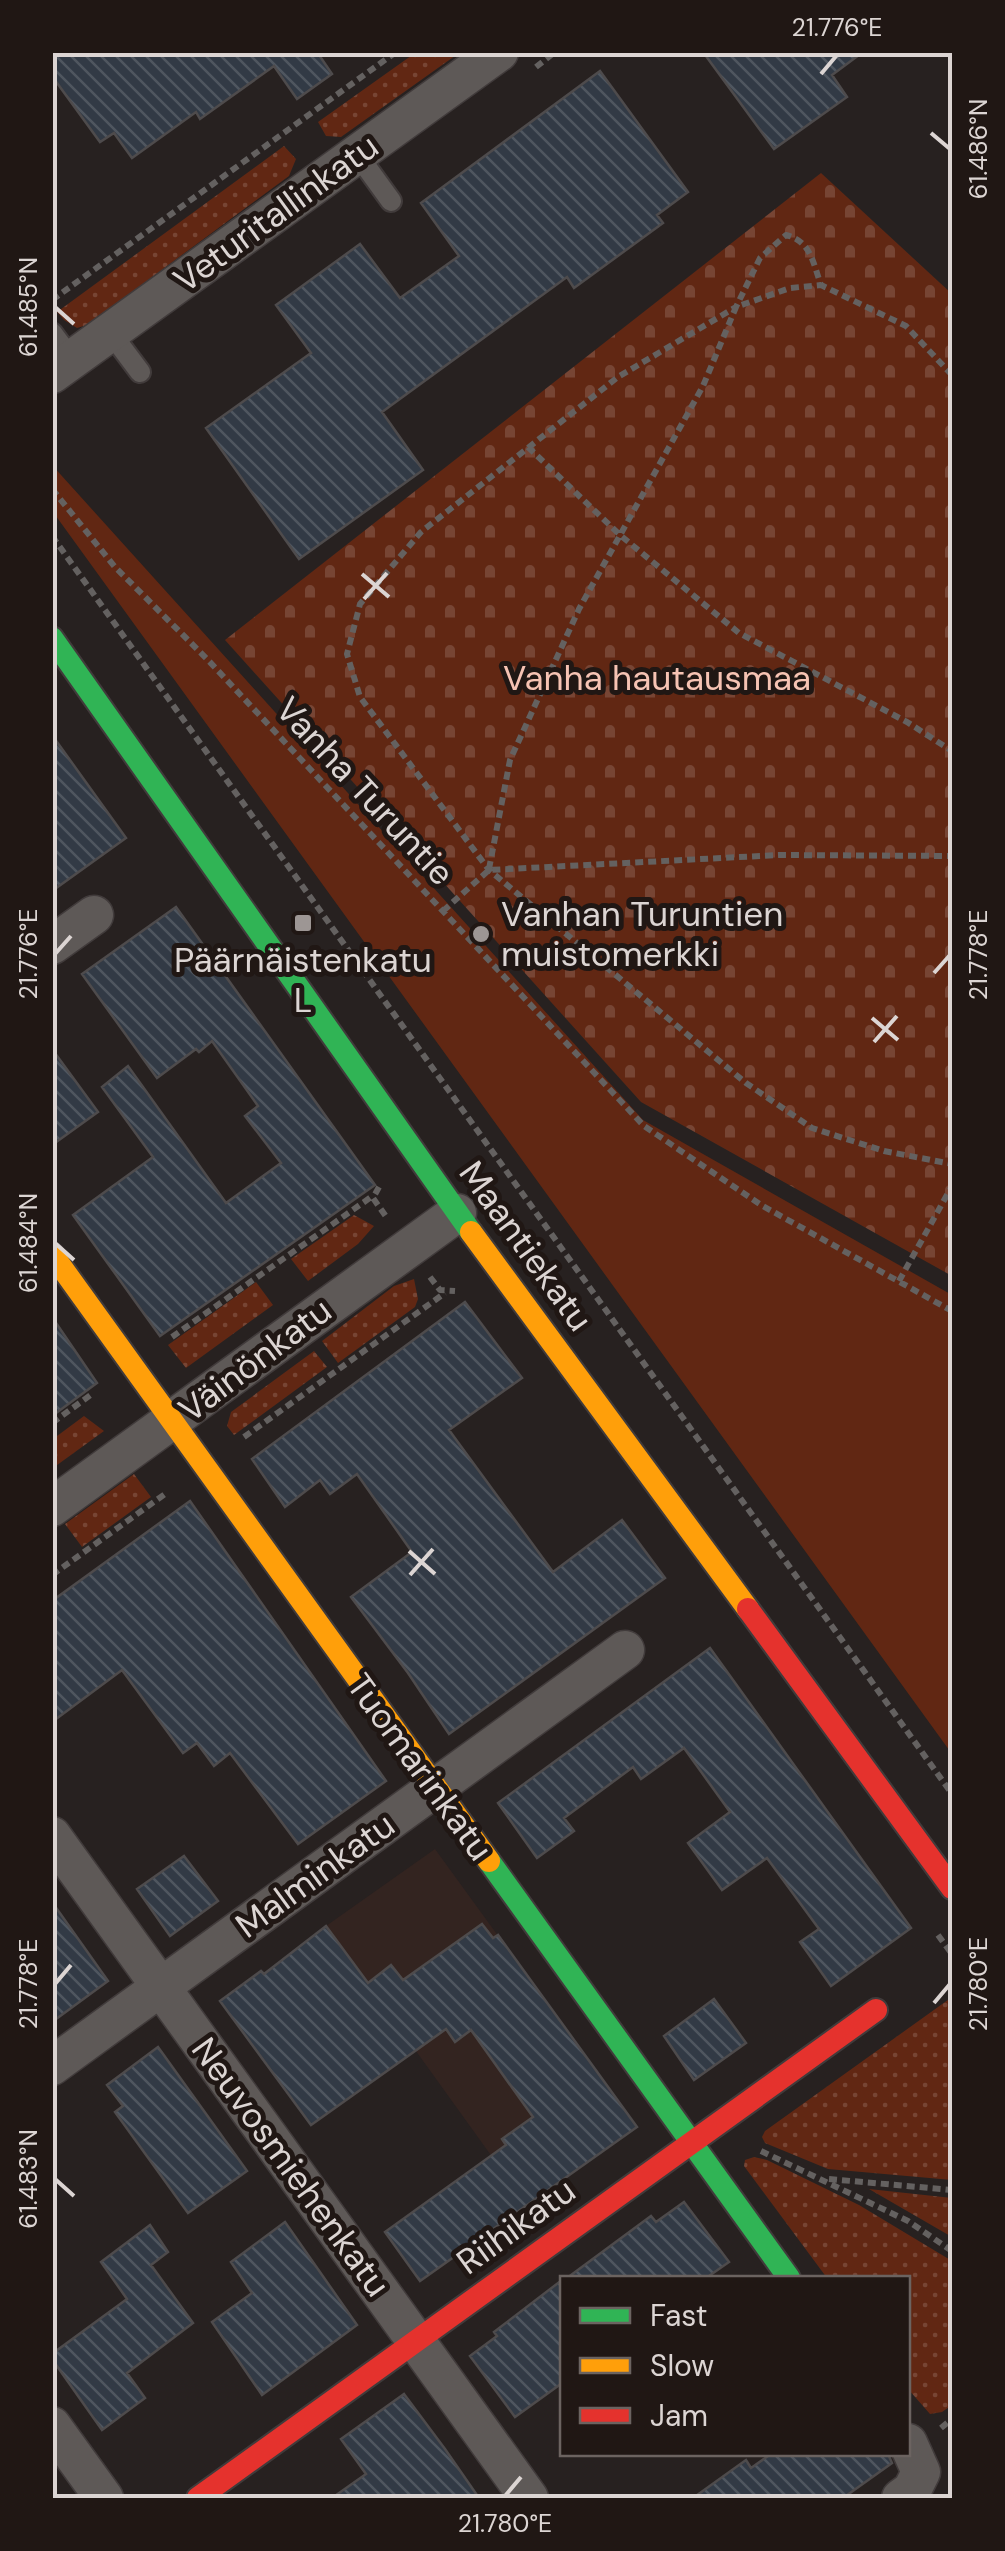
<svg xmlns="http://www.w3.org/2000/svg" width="1005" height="2551" font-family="'DM Sans',sans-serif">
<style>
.built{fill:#332420}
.grass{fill:url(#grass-dots)}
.cemetery{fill:url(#cemetery-stones)}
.green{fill:#612713}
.building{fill:url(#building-back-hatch);stroke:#4e4b4c;stroke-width:2.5}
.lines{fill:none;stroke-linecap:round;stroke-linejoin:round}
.lane-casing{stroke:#413b3b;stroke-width:24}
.street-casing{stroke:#413b3b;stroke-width:41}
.fast-casing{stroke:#413b3b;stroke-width:26}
.slow-casing{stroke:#413b3b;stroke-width:26}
.jam-casing{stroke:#413b3b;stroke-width:26}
.path{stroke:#646160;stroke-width:6;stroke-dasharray:8 5;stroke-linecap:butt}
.lane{stroke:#5e5957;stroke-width:20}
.street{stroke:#5e5957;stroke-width:38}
.fast{stroke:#30b455;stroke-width:22}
.slow{stroke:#ff9f0a;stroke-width:22}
.jam{stroke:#e5322d;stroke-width:22}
.ticks{fill:none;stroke:#dcd5d3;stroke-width:4}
.poi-dot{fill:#9d9694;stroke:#201714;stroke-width:4}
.labels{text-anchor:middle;stroke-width:10;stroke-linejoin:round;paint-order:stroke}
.street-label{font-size:35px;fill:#dcd5d3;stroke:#201714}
.park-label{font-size:35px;fill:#f6c3b3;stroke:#201714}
.poi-label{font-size:35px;fill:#dcd5d3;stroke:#201714;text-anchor:start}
.neatline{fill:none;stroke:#dcd5d3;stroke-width:4}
.ticks-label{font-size:25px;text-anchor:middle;fill:#dcd5d3}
</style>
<defs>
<pattern id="grass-dots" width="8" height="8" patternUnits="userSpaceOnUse" patternTransform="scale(2.5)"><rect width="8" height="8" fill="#612713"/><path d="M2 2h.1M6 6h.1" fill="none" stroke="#774534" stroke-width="1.8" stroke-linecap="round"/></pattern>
<pattern id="cemetery-stones" width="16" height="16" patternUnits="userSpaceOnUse" patternTransform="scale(2.5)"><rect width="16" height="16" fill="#612713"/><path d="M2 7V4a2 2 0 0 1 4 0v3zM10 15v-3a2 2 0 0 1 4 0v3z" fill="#774534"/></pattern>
<pattern id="building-back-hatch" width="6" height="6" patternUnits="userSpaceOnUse" patternTransform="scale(2.5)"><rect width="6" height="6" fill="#323a45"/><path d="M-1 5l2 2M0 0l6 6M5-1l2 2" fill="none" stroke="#4f565f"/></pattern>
</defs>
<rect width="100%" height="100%" fill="#272120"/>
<path class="built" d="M435 1849 637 2127 526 2204 326 1926Z"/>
<path class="grass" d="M415 53H459L341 137 326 136 318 122Z
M284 146 296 159 289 176 87 325 77 328 64 320 57 312Z
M354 1215 374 1226 358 1244 308 1281 291 1259Z
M414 1279 418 1299 415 1307 338 1363 322 1341 394 1286Z
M256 1282 273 1305 186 1368 168 1345Z
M314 1351 327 1367 234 1435 227 1426 231 1412Z
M84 1416 104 1431 53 1468V1439Z
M134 1474 151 1497 82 1547 65 1524Z
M952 1997V2180L828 2169 765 2143 762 2137 765 2131Z
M754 2157 767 2160 859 2205 952 2261V2405L942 2412 930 2414 908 2389V2278H827L744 2166 745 2160Z
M869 2189 952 2198V2237Z"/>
<path class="cemetery" d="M821 173 952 294V1276L641 1102 225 640Z"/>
<path class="green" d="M52 465 643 1120 952 1295V1754L53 512Z"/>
<path class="building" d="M52 52H317L332 74 297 99 274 66 200 119 196 112 132 158 114 133 100 142 52 76Z
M703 52H863L832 75 847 97 774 149Z
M600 71 688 192 657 215 663 223 574 288 567 277 382 412 423 470 299 559 206 428 311 353 276 305 360 244 400 298 459 256 421 203Z
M52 735 126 838 52 891Z
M176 907 375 1185 160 1336 73 1215 153 1157 102 1087 128 1066 226 1203 281 1163 245 1116 258 1106 212 1041 199 1052 196 1049 157 1078 82 974Z
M52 1049 98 1112 52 1145Z
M465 1302 522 1378 449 1430 553 1572 622 1520 665 1578 449 1734 408 1673 351 1597 412 1552 357 1474 330 1494 320 1480 285 1507 252 1459Z
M52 1317 97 1383 52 1416Z
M190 1501 386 1781 298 1844 230 1753 214 1766 197 1743 183 1753 122 1670 52 1722V1601Z
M710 1648 911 1928 831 1986 800 1942 819 1929 767 1858 722 1890 688 1843 730 1812 684 1748 641 1779 633 1767 564 1818 574 1831 537 1858 498 1803Z
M184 1856 218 1901 170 1936 137 1889Z
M52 1902 108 1981 52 2022Z
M482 1924 493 1938 498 1935 637 2127 420 2281 385 2232 506 2145 502 2139 533 2117 471 2030 455 2042 446 2029 311 2125 220 2001 261 1971 264 1974 326 1926 368 1983 391 1965 403 1980Z
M714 1999 746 2043 694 2080 664 2036Z
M158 2047 247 2171 188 2213 115 2112 123 2106 107 2085Z
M684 2202 729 2262 706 2278H567L651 2216 656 2222Z
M285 2222 357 2325 262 2395 212 2322 252 2293 231 2262Z
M150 2225 168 2252 151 2265 193 2323 127 2373 145 2398 102 2430 52 2359V2354L127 2299 101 2262Z
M562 2280V2383L515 2417 470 2356 497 2336 494 2332Z
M404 2394 445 2449 479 2498H332L366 2474 341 2439Z
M771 2454H888L892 2463 843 2498H693L746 2460 751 2468Z"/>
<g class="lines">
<defs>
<path id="lane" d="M357 154 391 201
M110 332 140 372
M52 333 72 360"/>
<path id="street" d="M52 374 499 52
M52 945 94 915
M52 1507 457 1213
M52 1836 529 2498
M52 2066 625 1650
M52 2426 104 2498
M901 2498 912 2490 921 2472 908 2443"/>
<path id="fast" d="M52 638 471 1232
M489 1861 789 2278"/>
<path id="slow" d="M471 1232 748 1609
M52 1254 489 1861"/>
<path id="jam" d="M748 1609 952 1888
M198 2498 876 2010"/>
</defs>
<use href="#lane" class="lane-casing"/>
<use href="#street" class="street-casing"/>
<use href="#fast" class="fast-casing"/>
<use href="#slow" class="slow-casing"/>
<use href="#jam" class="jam-casing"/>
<path class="path" d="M536 67 555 52
M52 300 396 52
M952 375 906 326 821 285C813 263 811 241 786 235L760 258 736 307 618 377 421 532 360 604 347 654 360 697 489 870 746 1083 812 1128 884 1151 952 1164
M528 447 620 535 739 633 907 722 952 751
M52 489 115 567 207 659 644 1126 761 1205 952 1311
M52 536 952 1794
M489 869 510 760 579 609 703 386 736 307 790 288 821 285
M443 911 489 870 780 855 952 856
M379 1187 373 1198 387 1218
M430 1277 440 1290 455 1291
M899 1281 952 1186
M172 1337 374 1195
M52 1423 92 1394
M244 1437 445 1293
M52 1575 165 1494
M938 1935 952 1954
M761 2151 908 2221 952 2251
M829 2179 952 2190
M941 2428 952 2419"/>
<use href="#lane" class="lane"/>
<use href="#street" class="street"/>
<use href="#fast" class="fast"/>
<use href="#slow" class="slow"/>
<use href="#jam" class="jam"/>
</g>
<path class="ticks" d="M821 74 837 55M931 133 950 149M55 307 74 324M362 574 389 597M364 599 387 573M55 954 71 936M934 973 950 955M872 1018 898 1040M874 1042 897 1016M55 1243 74 1260M409 1551 435 1574M410 1575 433 1549M55 1984 71 1965M934 2003 950 1984M55 2179 74 2196M505 2496 521 2477"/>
<g class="poi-dot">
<rect x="293" y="913" width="20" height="20" rx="5"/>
<circle cx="481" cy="934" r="10"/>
</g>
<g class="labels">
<g class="street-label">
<text transform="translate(276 213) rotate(-36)" y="12">Veturitallinkatu</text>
<text transform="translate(365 791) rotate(47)" y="12">Vanha Turuntie</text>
<text transform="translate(526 1246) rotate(54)" y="12">Maantiekatu</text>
<text transform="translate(255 1360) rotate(-37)" y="12">Väinönkatu</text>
<text transform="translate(420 1767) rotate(54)" y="12">Tuomarinkatu</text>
<text transform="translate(315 1875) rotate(-36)" y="12">Malminkatu</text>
<text transform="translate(291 2167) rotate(54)" y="12">Neuvosmiehenkatu</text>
<text transform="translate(516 2226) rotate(-36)" y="12">Riihikatu</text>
</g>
<g class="park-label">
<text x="657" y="690">Vanha hautausmaa</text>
</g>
<g class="poi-label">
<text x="501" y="926">Vanhan Turuntien<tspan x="501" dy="40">muistomerkki</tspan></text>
<text x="303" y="972" text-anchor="middle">Päärnäistenkatu<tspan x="303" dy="40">L</tspan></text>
</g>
</g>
<rect width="1005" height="2551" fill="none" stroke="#201714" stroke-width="110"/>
<rect x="560" y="2276" width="350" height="180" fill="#201714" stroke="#6b6360" stroke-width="2.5"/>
<rect x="580" y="2308" width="50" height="15" fill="#30b455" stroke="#6b6360" stroke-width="2.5"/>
<text x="650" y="2326" font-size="30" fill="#dcd5d3">Fast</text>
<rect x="580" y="2358" width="50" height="15" fill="#ff9f0a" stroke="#6b6360" stroke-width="2.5"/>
<text x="650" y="2376" font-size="30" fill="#dcd5d3">Slow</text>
<rect x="580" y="2408" width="50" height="15" fill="#e5322d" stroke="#6b6360" stroke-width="2.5"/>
<text x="650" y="2426" font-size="30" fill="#dcd5d3">Jam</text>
<rect x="55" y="55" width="895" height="2441" class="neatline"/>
<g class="ticks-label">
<text x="837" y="36">21.776°E</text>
<text transform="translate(978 149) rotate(-90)" y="9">61.486°N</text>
<text transform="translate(28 307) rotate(-90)" y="9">61.485°N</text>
<text transform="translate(28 954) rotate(-90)" y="9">21.776°E</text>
<text transform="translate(978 955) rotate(-90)" y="9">21.778°E</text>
<text transform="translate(28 1243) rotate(-90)" y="9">61.484°N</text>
<text transform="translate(28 1984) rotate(-90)" y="9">21.778°E</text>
<text transform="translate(978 1984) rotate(-90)" y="9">21.780°E</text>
<text transform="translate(28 2179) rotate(-90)" y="9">61.483°N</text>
<text x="505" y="2532">21.780°E</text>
</g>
</svg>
